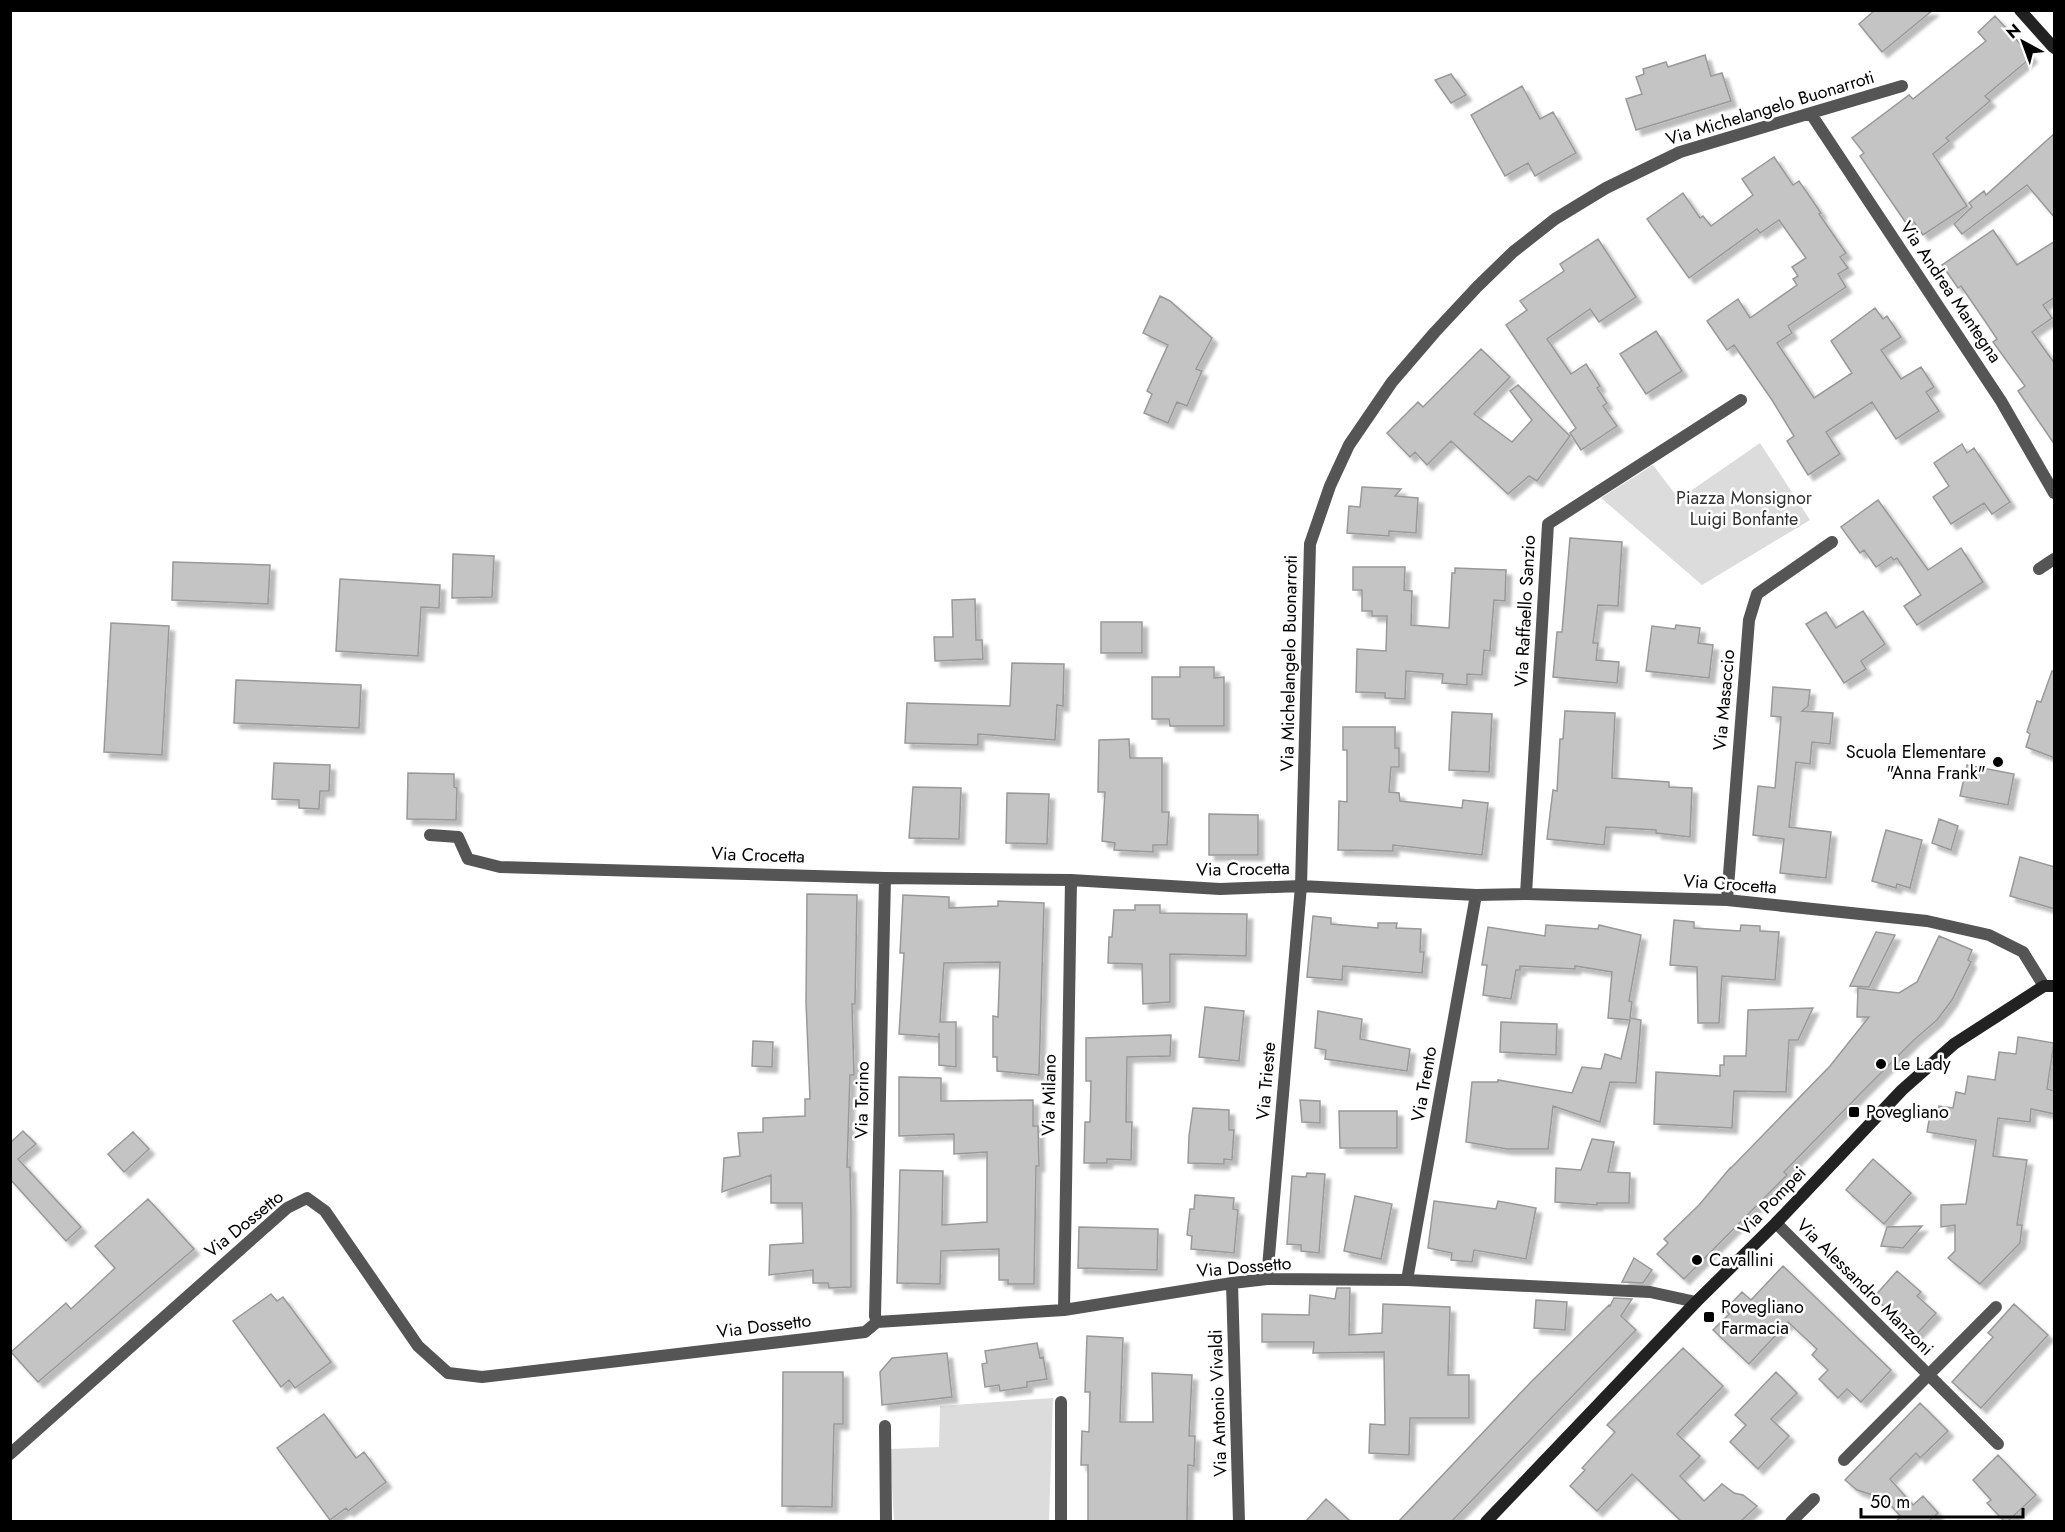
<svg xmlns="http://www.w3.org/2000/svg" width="2065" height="1532" font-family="Jost,sans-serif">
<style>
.green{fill:#dcdcdc}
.building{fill:#c4c4c4;stroke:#999;stroke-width:1.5;filter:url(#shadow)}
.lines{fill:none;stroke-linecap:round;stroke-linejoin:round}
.street{stroke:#555;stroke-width:12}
.secondary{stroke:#222;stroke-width:12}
.poi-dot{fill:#000;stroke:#fff;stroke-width:2}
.labels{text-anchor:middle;stroke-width:5;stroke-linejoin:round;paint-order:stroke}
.street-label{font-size:18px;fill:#000;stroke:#fff}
.park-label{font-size:18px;fill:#333;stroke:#fff}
.poi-label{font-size:18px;fill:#000;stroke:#fff;text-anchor:start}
</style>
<defs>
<filter id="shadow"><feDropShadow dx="5.5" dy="5.5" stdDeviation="1.5" flood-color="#0004"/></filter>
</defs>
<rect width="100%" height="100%" fill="#fff"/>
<path class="green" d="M1760 443 1810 520 1702 585 1601 498 1653 465 1679 499Z
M1053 1398 1049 1521H894L890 1449 939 1447 940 1406Z"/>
<path class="building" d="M1875 10H1933L1882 52 1859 24Z
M1995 16 2032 57 1985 96 1990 101 1946 138 1949 141 1933 154 1967 206 1923 235 1912 219 1906 223 1860 156 1864 153 1852 138 1909 95 1913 99 1986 41 1978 32Z
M1705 55 1711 76 1722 73 1731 101 1636 130 1626 99 1642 94 1636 77 1644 74 1643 69 1666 62 1668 67Z
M1451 74 1466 95 1451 103 1435 80Z
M1522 86 1540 119 1553 112 1576 153 1535 176 1528 163 1505 176 1471 115Z
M2055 133V218L2027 185 1962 234 1954 224 1972 207 1969 203 1984 191 1986 195Z
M1774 157 1793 185 1799 181 1821 213 1819 214 1846 253 1840 257 1848 268 1838 274 1846 287 1788 326 1792 333 1777 343 1814 398 1852 373 1831 341 1875 308 1883 319 1887 316 1901 337 1881 350 1901 379 1921 367 1934 387 1926 392 1939 411 1896 439 1872 402 1826 432 1840 454 1808 475 1787 441 1794 436 1772 400 1734 345 1727 350 1707 321 1738 299 1750 318 1797 285 1793 279 1798 276 1792 267 1806 258 1779 220 1760 233 1757 229 1689 278 1647 219 1683 193 1700 218 1703 216 1711 226 1753 195 1742 179Z
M1993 230 2017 265 2055 241V297L2043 305 2052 318 2032 332 2055 364V445L2018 391 2025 386 1993 342 1997 339 1985 321 1961 286 1958 288 1942 265Z
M1598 239 1636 297 1599 322 1590 309 1547 339 1571 374 1586 364 1600 386 1597 388 1607 403 1603 406 1617 426 1581 450 1570 433 1576 428 1506 325 1527 310 1520 301 1564 271 1560 264Z
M1160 296 1170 301 1212 338 1196 369 1202 371 1187 406 1177 402 1168 423 1144 413 1152 394 1147 391 1168 345 1143 333Z
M1656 331 1682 371 1646 394 1620 354Z
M1481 349 1510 377 1474 414 1512 442 1532 420 1510 391 1518 385 1570 436 1537 481 1529 476 1508 494 1451 441 1427 465 1415 452 1410 457 1387 433 1418 402 1423 407Z
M1962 444 1967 453 1974 448 2010 502 1992 514 1984 503 1951 524 1933 497 1949 486 1934 463Z
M1362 487 1401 489 1395 496 1418 498 1416 533 1389 531V536L1347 533 1349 506 1360 507Z
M1878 500 1928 570 1961 548 1983 582 1917 625 1904 606 1921 595 1897 558 1894 560 1891 557 1876 567 1864 550 1860 553 1841 527Z
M1570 538 1622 542 1618 606 1598 605 1593 643H1598L1596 660 1619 662 1617 683 1553 677 1557 632H1562Z
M453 554 494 556 492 597 452 598Z
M173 562 270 565 268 604 172 600Z
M1353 567H1405L1404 590 1412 591 1411 625 1449 628 1452 573H1455V568L1506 570 1505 601 1494 600 1490 651 1484 650 1482 675 1467 674V685L1442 683 1443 674 1406 671 1405 699 1385 698V693L1356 692 1357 649 1386 651 1387 616H1372V611H1362V590H1353Z
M340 579 440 585 439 608 421 607 418 656 336 651Z
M975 599 976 640H982L983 659 935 661 934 637H953L952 600Z
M1863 611 1885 644 1861 661 1866 669 1844 683 1806 624 1826 612 1836 628Z
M1101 622H1142V653H1101Z
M111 623 169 626 162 755 104 752Z
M1676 625 1700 628 1698 643 1713 645 1709 678 1646 671 1652 626 1675 629Z
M1012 663 1064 664 1063 706 1057 705 1055 740 978 734V745L905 743 907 703 1010 706Z
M1180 667H1214V678L1224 677V726H1170L1169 719H1152V677H1180Z
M2052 671H2055V758L2026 747 2030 734 2027 732 2037 701 2041 702Z
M236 680 361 685 359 728 234 723Z
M1773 687 1810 690 1808 706 1802 711 1833 713 1830 744 1812 742 1810 764 1796 762 1789 827 1831 832 1826 878 1780 873 1784 839 1753 835 1758 786 1775 788 1781 717 1771 716Z
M1565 711 1615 713 1612 778 1669 782V787L1692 788 1690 837 1656 833V830L1606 827 1604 845 1547 839 1553 790 1557 791 1560 739H1563Z
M1452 712 1492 714 1489 772 1449 770Z
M1343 727H1395V748H1399V767H1391L1389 792 1399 793 1400 801 1462 808 1463 800 1488 803 1482 855 1393 845V851L1338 850 1339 801 1347 802V750H1343Z
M1129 739 1130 758H1162V812H1169L1167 845H1153V852L1114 850 1115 843 1102 841 1105 792H1098L1099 740Z
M274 763 330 765 329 791H320L319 809 299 808V800L272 799Z
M1967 765 2014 774 2008 805 1960 796Z
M408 773 454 774V787L457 788 456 820 407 819Z
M913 787 961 788 959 839 909 838Z
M1007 793 1049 794 1047 844 1006 843Z
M1209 814 1258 815V855H1209Z
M1939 819 1958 826 1951 850 1932 843Z
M1886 830 1922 840 1910 888 1897 884 1896 888 1872 881Z
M2020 857 2055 867V909L2010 896Z
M807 894 857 895 855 1004H852L854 1075H850L847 1167H850L851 1212V1287L829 1288 828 1283H813V1270L769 1275 770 1245 803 1243 802 1203H771V1175L722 1192 724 1158 740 1156 738 1133 763 1132V1118L805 1116V1099H810L806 1002Z
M903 895 949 897V908L998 906V901L1044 903 1039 1075 997 1071V1057H993V1016L998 1017 1000 962 944 963 940 1022H956V1067L939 1065V1033V1037L899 1034 904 953H900Z
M1135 905H1160V913L1247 914 1246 956 1170 954V1002L1143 1004 1142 964 1108 963 1109 937H1112L1114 910H1135Z
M1313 916 1331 918V924L1378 928V923H1397L1396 928 1421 929 1420 952H1424L1422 973 1343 966 1342 980 1307 977Z
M1674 920 1694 922V928L1740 931 1741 925 1760 926V931L1779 932 1775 980 1722 976 1719 1023H1698L1697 967 1670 965Z
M1546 925 1598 929 1599 925 1641 935 1629 1001 1632 1002 1630 1018 1641 1020 1636 1083 1610 1082 1600 1122 1553 1106 1548 1149H1507L1466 1142 1472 1082H1498V1080L1572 1093 1582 1067 1601 1069 1605 1054 1621 1059 1630 1020 1608 1018 1612 972 1575 966V969L1520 966V970H1516L1511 999 1483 995 1487 965H1482L1488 927 1545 936Z
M1876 932 1895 935 1869 987 1850 986Z
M1939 936 1972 950 1968 960 1971 962 1952 1000 1937 1020 1914 1040 1860 1094 1784 1172 1787 1175 1684 1279 1657 1254 1668 1243 1664 1239 1699 1205 1731 1167 1730 1169 1830 1066 1869 1017H1857L1858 988 1899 993 1917 982Z
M1205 1007 1244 1011 1239 1061 1199 1057Z
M1813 1008 1798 1040H1789L1786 1092 1734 1091 1732 1128 1654 1124 1656 1072 1720 1076V1065H1724V1056H1746L1748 1010Z
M1318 1011 1362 1019 1360 1039 1410 1049 1407 1071 1325 1059 1326 1050 1315 1048Z
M1501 1022 1557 1024 1556 1055 1500 1052Z
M1171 1035 1170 1056 1127 1057 1126 1122H1132L1131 1160 1107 1159V1163H1084L1085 1122H1090L1091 1081H1086V1038Z
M2018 1037 2054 1043 2047 1089 2055 1091V1114L2031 1109 2030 1122 1998 1118 1993 1156 2027 1160 2017 1225H2022L2020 1243 1980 1284 1948 1258 1955 1251V1225L1941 1227V1205L1966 1204 1976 1140 1927 1132 1930 1115 1937 1117 1939 1106 1953 1108 1956 1092 1965 1094 1968 1076 1995 1080 1999 1052 2016 1054Z
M753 1041 773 1042 772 1067 752 1066Z
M899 1077 941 1078V1101L1033 1100V1126H1038L1039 1166H1036L1034 1284H1008V1280H999V1249L941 1251 940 1284 897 1283 900 1170 943 1171 942 1225 987 1222V1152L954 1154V1134L899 1136Z
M1300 1100 1320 1101V1123L1302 1122Z
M1193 1108 1229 1110V1130H1234L1232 1160 1224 1159V1164L1188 1163 1189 1136Z
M1339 1111H1397V1148H1340Z
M23 1131 36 1144 18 1159 81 1227 66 1241 10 1179V1143Z
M133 1132 149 1149 124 1172 108 1154Z
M1592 1139 1614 1142 1608 1172 1630 1173 1629 1203H1597V1205L1555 1202 1556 1168 1581 1170Z
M1873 1159 1911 1193 1884 1224 1846 1190Z
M1307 1173 1325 1174 1319 1253 1301 1251V1245L1287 1244 1292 1176 1306 1177Z
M1195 1195 1234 1198 1233 1209 1238 1210 1234 1253 1191 1249 1192 1236 1187 1235 1190 1209H1194Z
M1355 1196 1392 1204 1381 1259 1344 1251Z
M148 1199 194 1249 38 1382 11 1352 66 1303 71 1309 115 1268 95 1246Z
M1434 1201 1496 1209 1498 1201 1536 1208 1526 1259 1474 1250 1472 1262 1451 1260 1452 1253 1428 1248Z
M1922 1226 1903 1248 1881 1246 1887 1227Z
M1079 1227 1158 1229 1157 1270 1078 1268Z
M1634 1258 1652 1270 1643 1283 1622 1282Z
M1783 1266 1891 1370 1861 1402 1847 1389 1838 1398 1819 1379 1828 1370 1812 1355 1817 1349 1788 1322 1749 1364 1713 1330 1729 1314 1725 1310 1742 1292 1751 1300Z
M1897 1271 1921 1292 1917 1296 1936 1313 1912 1339 1892 1320 1895 1317 1874 1297Z
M1337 1288H1350L1349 1335 1382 1333 1383 1304 1450 1307 1448 1375H1469V1418H1410L1409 1455 1369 1453 1370 1424 1385 1425 1384 1352 1313 1353 1314 1342H1262V1314L1309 1315 1310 1295 1335 1299Z
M271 1294 277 1301 283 1297 331 1362 295 1388 289 1380 281 1387 233 1321Z
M1614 1298 1632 1299 1621 1316 1636 1330 1452 1521H1399L1531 1382 1609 1305 1610 1306Z
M1536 1300 1567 1302 1565 1330 1534 1328Z
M2014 1304 2048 1335 1981 1408 1952 1382 1993 1337 1988 1333Z
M1087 1336 1123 1338 1120 1422H1153L1152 1373 1192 1375 1189 1436H1195L1194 1466 1188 1465 1187 1521H1088V1465H1081L1082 1431 1089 1432 1090 1392H1085Z
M1037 1343 1040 1358 1043 1357 1047 1379 1027 1382V1387L1000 1391 999 1385 985 1387 982 1364 987 1363 985 1351Z
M1683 1348 1723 1386 1677 1434 1700 1456 1680 1476 1704 1501 1722 1484 1734 1493 1743 1495 1757 1506 1741 1521H1681L1632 1474 1597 1511 1570 1486 1585 1470 1582 1468 1615 1432 1607 1425Z
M947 1353 952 1397 882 1405 880 1372 892 1358Z
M783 1372H843V1424H834L832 1507 782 1506Z
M1776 1372 1797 1393 1771 1419 1789 1436 1758 1469 1730 1442 1746 1425 1735 1415Z
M1920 1403 1948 1431 1920 1458 1916 1453 1890 1479 1913 1505 1923 1496 1938 1513 1929 1521H1896L1901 1517 1885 1499 1857 1490 1845 1480Z
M324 1414 356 1458 364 1452 386 1482 348 1511 346 1508 330 1520 277 1448Z
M1998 1455 2036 1495 2008 1521H2004L1987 1503 1991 1500 1973 1480Z
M1326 1499 1350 1521H1306Z"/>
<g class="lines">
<path class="street" d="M1811 114 2001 401 2054 493
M2039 569 2054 559
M430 835 458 837 468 859 500 867 885 878 1071 880 1220 889 1301 886 1476 895 1526 894 1727 900 1927 921 1989 935 2023 952 2044 986
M1526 894 1548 524 1741 400
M1727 900 1749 620 1757 594 1832 542
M1776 1223 1998 1444
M1267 1279 1301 886 1310 544 1330 486 1349 445 1392 382 1435 332 1477 287 1513 252 1555 219 1606 188 1680 152 1902 86
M1407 1280 1476 895
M1232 1283 1239 1522
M1064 1310 1071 880
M877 1322 875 1316 885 878
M885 1426 886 1522
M10 1454 287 1208 307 1198 325 1211 418 1346 448 1373 482 1377 865 1332 877 1322 1064 1310 1232 1283 1267 1279 1407 1280 1650 1292 1696 1302
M1844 1460 1996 1307
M1061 1522V1402
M1791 1522 1814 1499"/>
<path class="secondary" d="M2020 10 2054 48
M1486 1522 1696 1302 1776 1223 1902 1090 1954 1044 2044 986H2054"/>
</g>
<g class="poi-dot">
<circle cx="1998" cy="762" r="6"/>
<circle cx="1881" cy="1064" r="6"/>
<rect x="1848" y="1106" width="12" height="12" rx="3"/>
<circle cx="1697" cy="1260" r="6"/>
<rect x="1703" y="1311" width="12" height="12" rx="3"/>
</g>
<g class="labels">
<g class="street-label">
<text transform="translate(1770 108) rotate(-17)" y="6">Via Michelangelo Buonarroti</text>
<text transform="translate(1951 292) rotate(56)" y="6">Via Andrea Mantegna</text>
<text transform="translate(1525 611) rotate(-87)" y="6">Via Raffaello Sanzio</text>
<text transform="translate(1289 663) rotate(-89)" y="6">Via Michelangelo Buonarroti</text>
<text transform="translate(1724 700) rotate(-85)" y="6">Via Masaccio</text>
<text transform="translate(758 855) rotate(2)" y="6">Via Crocetta</text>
<text transform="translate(1243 869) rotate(-1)" y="6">Via Crocetta</text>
<text transform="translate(1730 884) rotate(4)" y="6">Via Crocetta</text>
<text transform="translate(1266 1081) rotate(-85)" y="6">Via Trieste</text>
<text transform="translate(1424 1084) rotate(-80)" y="6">Via Trento</text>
<text transform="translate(1049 1095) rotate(-89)" y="6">Via Milano</text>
<text transform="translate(862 1100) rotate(-89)" y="6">Via Torino</text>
<text transform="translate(1772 1201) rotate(-46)" y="6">Via Pompei</text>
<text transform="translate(244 1224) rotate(-39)" y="6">Via Dossetto</text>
<text transform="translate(1244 1267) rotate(-5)" y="6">Via Dossetto</text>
<text transform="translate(1865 1287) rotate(45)" y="6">Via Alessandro Manzoni</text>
<text transform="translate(764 1326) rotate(-7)" y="6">Via Dossetto</text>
<text transform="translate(1218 1403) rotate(-92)" y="6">Via Antonio Vivaldi</text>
</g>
<g class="park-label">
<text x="1744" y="504">Piazza Monsignor<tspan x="1744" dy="21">Luigi Bonfante</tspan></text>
</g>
<g class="poi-label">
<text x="1986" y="758" text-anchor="end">Scuola Elementare<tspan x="1986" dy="21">"Anna Frank"</tspan></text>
<text x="1893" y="1070">Le Lady</text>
<text x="1866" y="1118">Povegliano</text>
<text x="1709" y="1266">Cavallini</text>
<text x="1721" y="1313">Povegliano<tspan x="1721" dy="21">Farmacia</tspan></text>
</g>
</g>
<rect width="2065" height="1532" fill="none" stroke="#000000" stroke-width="24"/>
<g transform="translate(2023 42) rotate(319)" stroke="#ffffff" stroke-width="4.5" paint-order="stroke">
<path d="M0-4.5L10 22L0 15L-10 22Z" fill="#000000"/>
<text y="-9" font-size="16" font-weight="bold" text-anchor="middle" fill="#000000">N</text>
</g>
<path d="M1861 1508v9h162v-9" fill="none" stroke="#000000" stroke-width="3"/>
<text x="1870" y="1508" font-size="18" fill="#000000" stroke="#ffffff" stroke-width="4.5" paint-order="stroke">50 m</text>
</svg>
